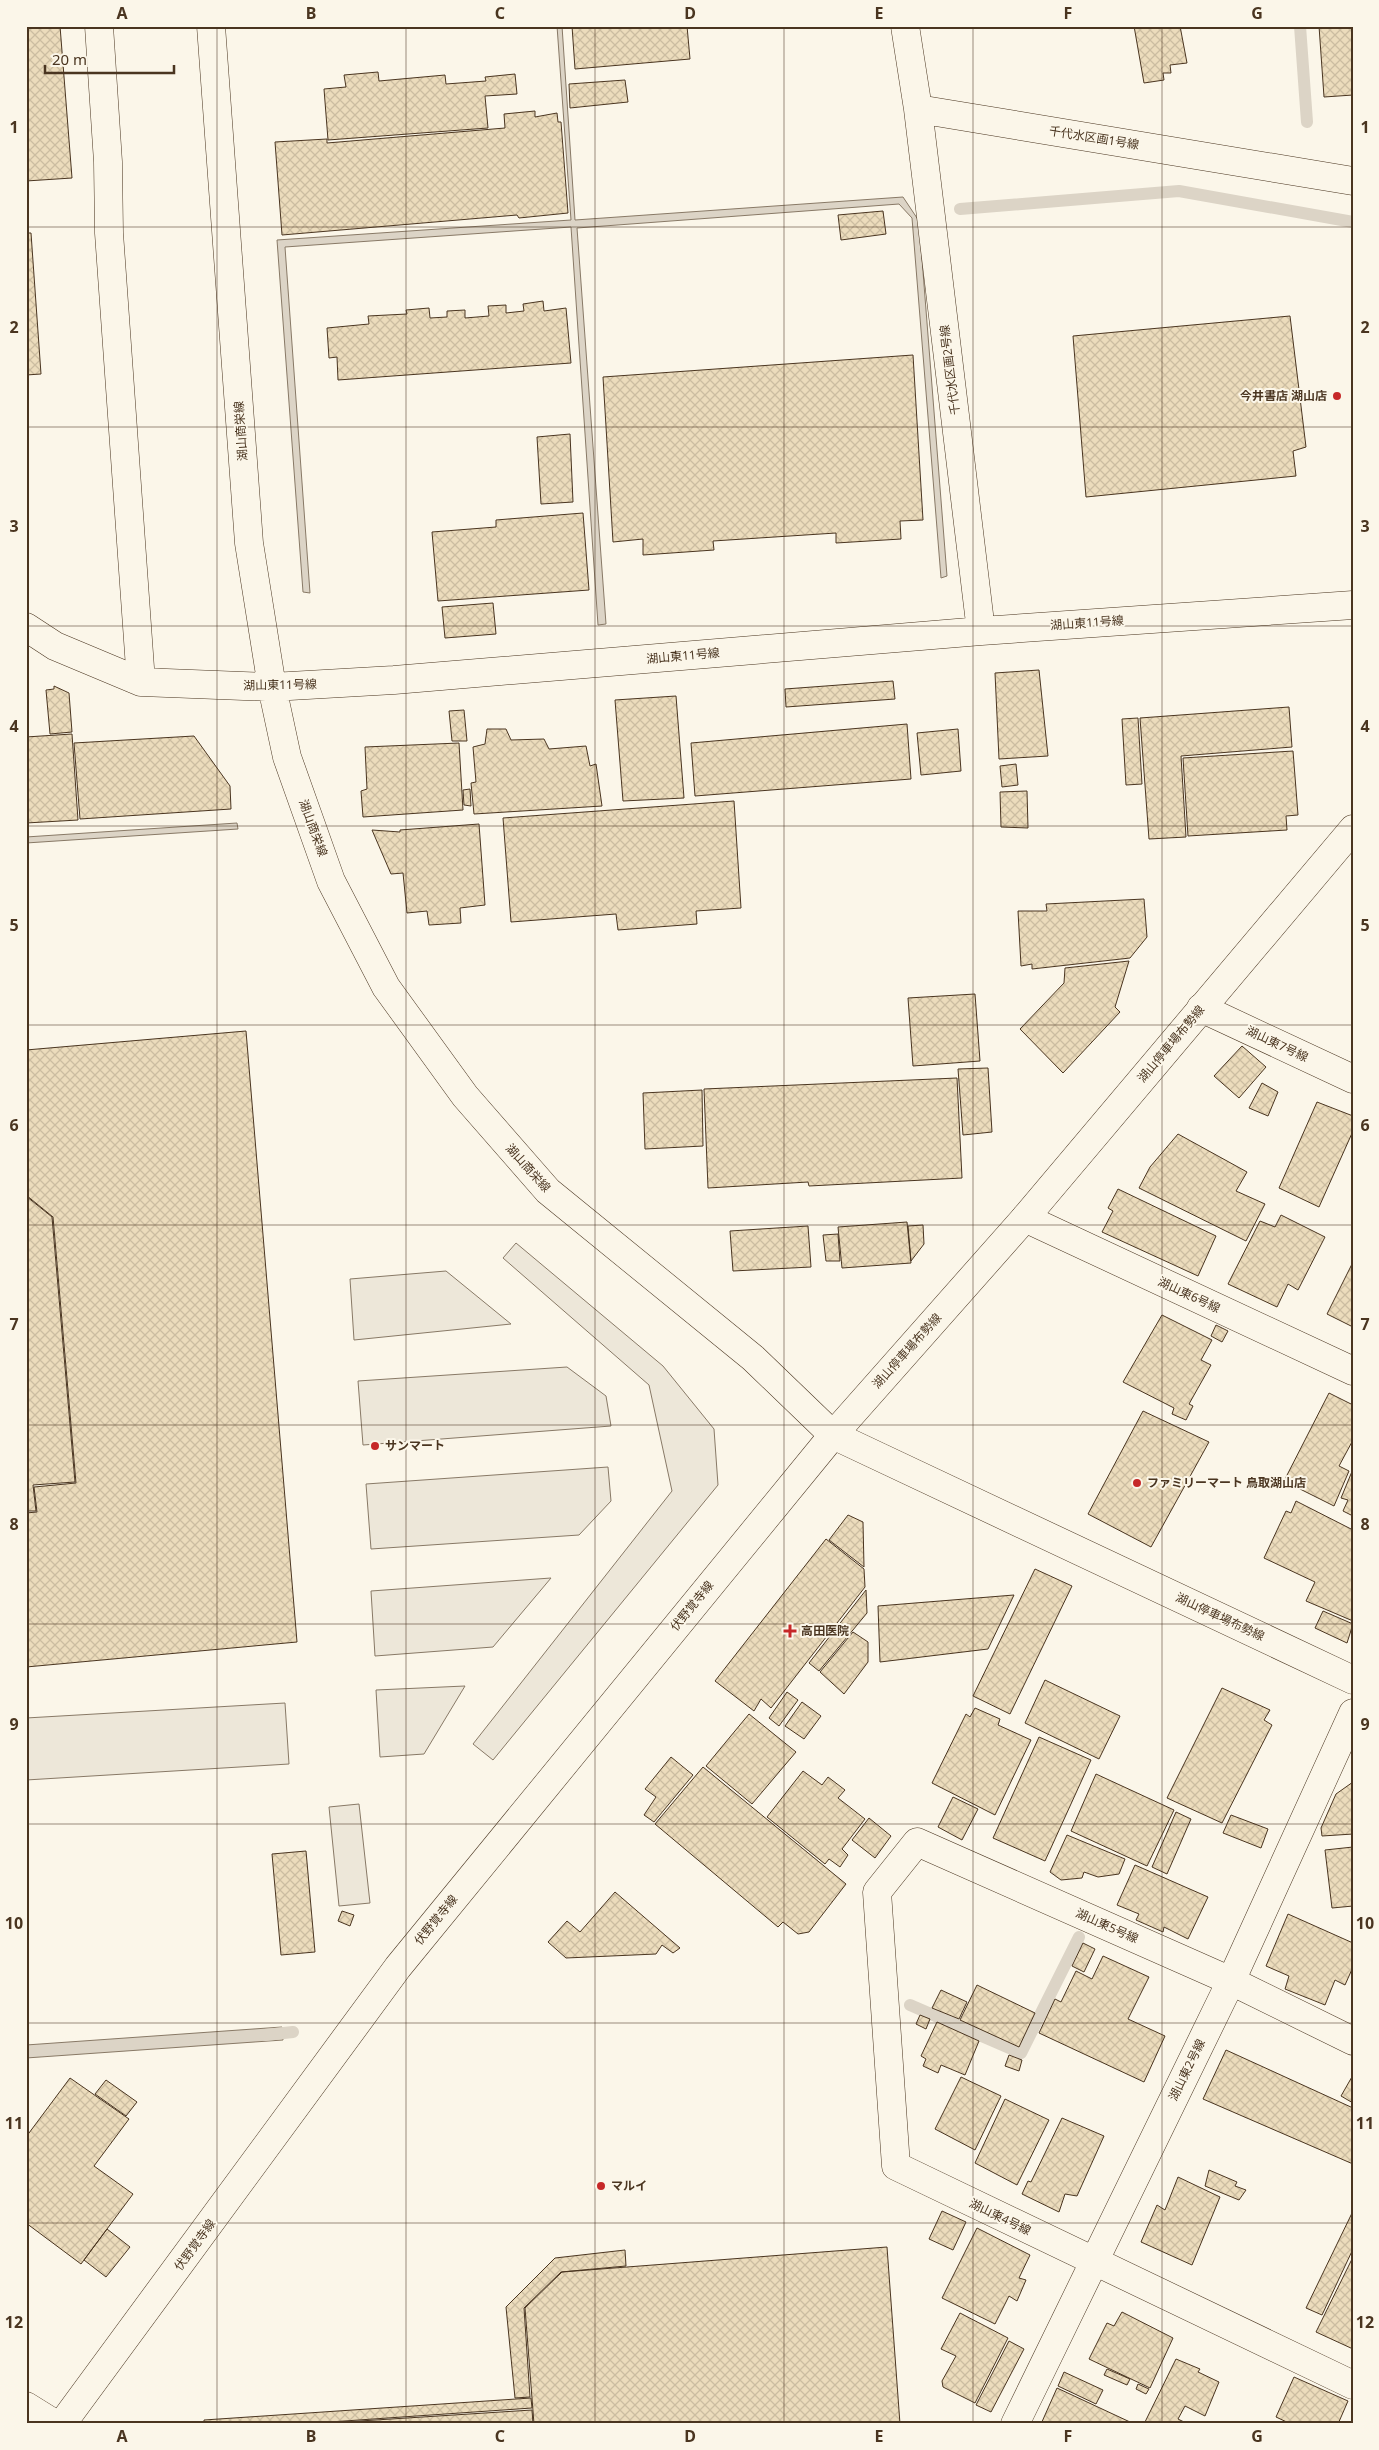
<svg xmlns="http://www.w3.org/2000/svg" width="1379" height="2450" font-family="'Noto Sans','Noto Sans JP',sans-serif">
<style>
.parking{fill:#ede7d9;stroke:#887966}
.water{fill:#dcd4c6;stroke:#887966}
.lines{fill:none;stroke-linecap:round;stroke-linejoin:round}
.stream{stroke:#dcd4c6;stroke-width:12}
.building{fill:url(#building-cross-hatch);stroke:#4a3520}
.minor-casing{stroke:#4a3520;stroke-width:29}
.major-casing{stroke:#4a3520;stroke-width:29}
.minor{stroke:#fbf6e9;stroke-width:28}
.major{stroke:#fbf6e9;stroke-width:28}
.grid{fill:none;stroke:#4a3520;stroke-width:1;stroke-opacity:0.55}
.poi-dot{fill:#c62828;stroke:#fbf6e9;stroke-width:2}
.labels{text-anchor:middle;stroke-width:4;stroke-linejoin:round;paint-order:stroke}
.street-label{font-size:12px;fill:#4a3520;stroke:#fbf6e9}
.poi-label{font-size:12px;font-weight:bold;fill:#4a3520;stroke:#fbf6e9;text-anchor:start}
.neatline{fill:none;stroke:#4a3520;stroke-width:2}
.grid-label{font-size:16px;text-anchor:middle;font-weight:bold;fill:#4a3520}
</style>
<defs>
<pattern id="building-cross-hatch" width="8" height="8" patternUnits="userSpaceOnUse" patternTransform="scale(1.25)"><rect width="8" height="8" fill="#ecdcbc"/><path d="M0 0l8 8M0 8l8-8" fill="none" stroke="#ccbda1"/></pattern>
</defs>
<rect width="100%" height="100%" fill="#fbf6e9"/>
<path class="parking" d="M516 1243 663 1366 714 1429 718 1485 493 1760 473 1744 672 1491 649 1385 503 1258Z
M446 1271 511 1324 354 1340 350 1279Z
M567 1367 606 1396 611 1426 363 1445 358 1381Z
M608 1467 611 1501 579 1535 371 1549 366 1484Z
M551 1578 493 1647 375 1656 371 1591Z
M465 1686 424 1754 380 1757 376 1690Z
M285 1703 289 1764 26 1780V1718Z
M359 1804 370 1903 339 1906 329 1807Z"/>
<path class="water" d="M557 26H562L575 220 903 197 919 221 947 576 941 578 912 218 899 204 577 228 606 624 598 625 571 227 285 247 310 593 303 592 277 240 571 220Z
M237 823 238 829 26 843V837Z
M282 2027 283 2040 26 2058V2045Z"/>
<g class="lines">
<path class="stream" d="M1300 26 1307 122
M960 209 1179 191 1353 222
M910 2005 1021 2053 1079 1937
M265 2035 293 2032"/>
</g>
<path class="building" d="M26 26H60L72 178 26 181Z
M572 26H687L690 59 575 69Z
M1134 26H1180L1187 63 1170 65 1171 73H1163L1164 80 1144 83Z
M1319 26H1353V95L1324 97Z
M378 72 379 81 445 75 446 84 486 81 485 77 515 74 517 94 485 96 488 128 328 140 324 89 346 87 344 75Z
M625 80 628 102 570 108 569 84Z
M535 111V117L557 113 558 122H561L568 213 519 218 517 215 282 235 275 142 327 139V143L505 128 504 114Z
M883 211 886 234 841 240 838 215Z
M26 233H31L41 374 26 375Z
M543 301 544 311 566 308 571 363 338 380 337 357 329 358 327 328 369 324 368 316 407 314 406 310 429 308 430 318 447 317V311L465 310V318L489 316 488 306 506 305V313L524 311 523 304Z
M1290 316 1306 447 1293 451 1296 476 1086 497 1073 336Z
M913 355 923 520 900 521 901 539 836 543V533L713 541 714 550 643 555V539L613 542 603 377Z
M570 434 573 502 541 504 537 437Z
M583 513 589 590 438 601 432 532 496 527V520Z
M493 603 496 634 445 638 442 607Z
M1039 670 1048 756 999 759 995 673Z
M893 681 895 699 786 707 785 689Z
M54 686 69 693 72 732 50 734 46 690 54 689Z
M676 696 684 798 623 801 615 700Z
M1289 707 1292 747 1181 756 1186 837 1149 839 1140 718Z
M464 710 467 741H452L449 711Z
M1138 718 1142 784 1126 785 1122 719Z
M907 724 911 779 695 796 691 743Z
M487 729H506L511 740 544 739 549 749 586 746 590 766 596 764 602 806 474 814 471 783 476 782 473 747 485 744Z
M958 729 961 771 921 775 917 733Z
M72 734 78 820 26 823V737Z
M194 736 230 786 231 809 80 819 74 743Z
M459 743 463 810 363 817 361 791 367 789 365 747Z
M1293 751 1298 815 1286 816 1287 830 1188 836 1183 758Z
M1016 764 1018 785 1002 787 1000 766Z
M470 789 471 806 464 805 463 790Z
M1027 791 1028 828 1001 827 1000 792Z
M734 801 741 908 696 911 697 924 618 930 616 914 511 922 503 818Z
M479 824 485 905 460 908 461 923 429 925 427 911 407 913 403 873 391 874 372 830 400 832V830Z
M1144 899 1147 937 1130 958 1032 969V964L1021 966 1018 911H1047L1046 904Z
M1129 961 1115 1007 1120 1012 1063 1073 1020 1029 1064 983 1065 968Z
M975 994 980 1061 913 1066 908 998Z
M246 1031 297 1642 26 1667V1513L37 1512 34 1487 76 1483 53 1217 26 1195V1050Z
M1242 1046 1266 1067 1239 1098 1214 1076Z
M988 1068 992 1132 963 1135 958 1069Z
M957 1078 962 1178 809 1186 808 1182 708 1188 704 1089Z
M1262 1083 1278 1092 1268 1116 1249 1108Z
M702 1090 703 1146 645 1149 643 1093Z
M1317 1102 1353 1116V1131L1319 1207 1279 1188Z
M1178 1134 1247 1172 1236 1191 1265 1204 1246 1241 1139 1188 1150 1167Z
M1118 1189 1216 1236 1198 1276 1102 1232 1113 1211 1108 1208Z
M26 1196 52 1217 75 1482 33 1485 36 1511H26Z
M1281 1215 1325 1237 1298 1290 1288 1284 1277 1307 1228 1284 1260 1221 1275 1227Z
M907 1222 911 1263 842 1268 838 1227Z
M923 1225 924 1244 911 1261 908 1226Z
M808 1226 811 1267 733 1271 730 1231Z
M838 1234 840 1261H826L823 1235Z
M1353 1262V1327L1327 1314Z
M1162 1315 1212 1340 1201 1360 1211 1365 1189 1404 1193 1406 1186 1420 1172 1414 1174 1408 1123 1382Z
M1216 1325 1228 1331 1222 1342 1211 1336Z
M1329 1393 1353 1405V1440L1339 1466 1349 1471 1334 1506 1284 1481Z
M1143 1411 1209 1442 1151 1547 1088 1514Z
M1353 1469V1516L1343 1511 1348 1500 1341 1498Z
M1296 1501 1353 1530V1621L1306 1601 1315 1582 1264 1558 1286 1511 1291 1513Z
M848 1515 863 1522 864 1567 829 1540Z
M826 1539 864 1569 865 1587 771 1708 761 1699 754 1711 715 1681Z
M1035 1569 1072 1586 1010 1714 973 1696Z
M866 1590 867 1613 819 1671 809 1663Z
M1014 1595 988 1649 880 1662 878 1606Z
M1323 1611 1353 1624 1347 1643 1315 1628Z
M853 1632 868 1642V1662L844 1694 820 1672Z
M1045 1680 1120 1716 1099 1759 1025 1723Z
M1222 1688 1270 1710 1264 1720 1272 1725 1222 1823 1167 1798Z
M787 1692 798 1700 779 1726 769 1718Z
M802 1702 821 1716 804 1739 785 1726Z
M975 1708 1000 1719 998 1725 1031 1740 995 1815 932 1783 966 1714 970 1717Z
M749 1714 796 1752 752 1804 706 1766Z
M1039 1737 1091 1760 1045 1861 993 1838Z
M671 1757 693 1775 654 1822 644 1815 656 1797 645 1789Z
M703 1767 846 1884 809 1932 798 1934 783 1922 778 1927 655 1824Z
M803 1771 822 1785 828 1777 845 1790 838 1798 865 1819 842 1849 848 1855 840 1867 829 1859 825 1864 767 1817Z
M1096 1774 1174 1810 1147 1866 1071 1831Z
M1353 1782V1834L1322 1836 1321 1828 1336 1794Z
M953 1797 978 1809 962 1840 938 1827Z
M1176 1812 1191 1819 1167 1874 1152 1867Z
M1231 1815 1268 1829 1261 1848 1223 1833Z
M869 1818 891 1836 875 1858 852 1840Z
M1067 1835 1125 1859 1119 1874 1098 1877 1084 1872 1082 1878 1061 1880 1050 1872Z
M1353 1847V1906L1332 1908 1325 1850Z
M306 1851 315 1952 281 1955 272 1854Z
M1135 1865 1208 1897 1188 1939 1164 1927 1163 1932 1136 1920 1139 1914 1117 1905Z
M615 1892 680 1948 673 1953 662 1945 656 1954 566 1958 548 1942 567 1921 580 1932Z
M342 1911 354 1915 350 1926 338 1921Z
M1288 1914 1353 1943V1967L1345 1985 1335 1980 1325 2005 1285 1989 1289 1976 1266 1966Z
M1083 1943 1095 1949 1084 1972 1072 1966Z
M1103 1956 1149 1977 1128 2019 1165 2036 1144 2082 1039 2033 1055 1999 1061 2002 1076 1971 1092 1979Z
M977 1985 1035 2013 1019 2047 960 2020Z
M941 1990 967 2002 959 2019 932 2008Z
M920 2015 930 2019 926 2029 916 2024Z
M937 2022 979 2041 965 2075 941 2065 938 2073 923 2066 926 2059 921 2056Z
M1226 2050 1353 2108V2164L1203 2099Z
M1009 2055 1022 2060 1019 2071 1005 2066Z
M1353 2075V2103L1341 2096Z
M961 2077 1001 2096 975 2150 935 2129Z
M70 2078 129 2119 94 2166 133 2194 81 2264 26 2223V2137Z
M106 2080 137 2102 126 2116 95 2094Z
M1005 2099 1049 2120 1017 2185 975 2163Z
M1062 2118 1104 2136 1077 2196 1065 2194 1059 2212 1022 2194 1028 2181 1031 2182Z
M1209 2170 1237 2182 1235 2186 1246 2190 1239 2200 1205 2186Z
M1178 2177 1220 2197 1192 2265 1141 2242 1157 2205 1165 2210Z
M942 2211 966 2222 953 2250 929 2239Z
M1353 2211V2249L1322 2315 1306 2308Z
M977 2228 1030 2255 1019 2278 1026 2280 1017 2301 1009 2296 995 2324 942 2298Z
M107 2229 130 2247 106 2277 84 2260Z
M887 2247 900 2424H534L525 2308 562 2272Z
M625 2250 626 2266 561 2272 524 2308 530 2397 515 2398 506 2307 555 2258Z
M1353 2257V2349L1316 2332Z
M1122 2312 1173 2338 1150 2388 1089 2359 1107 2323 1114 2326Z
M960 2313 1008 2338 975 2403 943 2387 942 2381 956 2356 941 2349Z
M1009 2341 1024 2349 991 2412 976 2405Z
M1176 2359 1200 2369 1198 2372 1219 2382 1205 2416 1185 2406 1178 2419 1188 2424H1144Z
M1107 2369 1130 2379 1127 2385 1104 2375Z
M1064 2372 1103 2390 1096 2404 1058 2386Z
M1294 2377 1348 2401 1338 2424H1291L1276 2417Z
M1138 2384 1149 2389 1146 2394 1136 2389Z
M1057 2388 1130 2422 1129 2424H1041Z
M531 2398 532 2408 301 2424H204V2420Z
M532 2410 533 2424H313Z"/>
<g class="lines">
<defs>
<path id="minor" d="M99 26 108 162 109 233 141 682
M211 26 249 543 272 687 287 757 331 881 386 987 465 1096 548 1191 753 1358 833 1435
M905 26 918 109 1353 181
M918 109 981 631
M26 627 55 646 141 682 272 687 394 680 981 631 1353 605
M1201 1008 1353 1079
M1025 1218 1353 1371
M1353 2041 1231 1981 917 1842 877 1892 896 2166 1353 2385
M26 2406 55 2424
M1015 2424 1231 1981 1353 1713"/>
<path id="major" d="M833 1435 1353 1680
M62 2424 398 1967 833 1435 1025 1218 1353 829"/>
</defs>
<use href="#minor" class="minor-casing"/>
<use href="#major" class="major-casing"/>
<use href="#minor" class="minor"/>
<use href="#major" class="major"/>
</g>
<path class="grid" d="M217 26V2424M406 26V2424M595 26V2424M784 26V2424M973 26V2424M1162 26V2424M26 227H1353M26 427H1353M26 626H1353M26 826H1353M26 1025H1353M26 1225H1353M26 1425H1353M26 1624H1353M26 1824H1353M26 2023H1353M26 2223H1353"/>
<g class="poi-dot">
<circle cx="1337" cy="396" r="5"/>
<circle cx="375" cy="1446" r="5"/>
<circle cx="1137" cy="1483" r="5"/>
<path d="M787.5 1623.5h5v5h5v5h-5v5h-5v-5h-5v-5h5z"/>
<circle cx="601" cy="2186" r="5"/>
</g>
<g class="labels">
<g class="street-label">
<text transform="translate(1094 138) rotate(9)" y="4">千代水区画1号線</text>
<text transform="translate(950 370) rotate(-97)" y="4">千代水区画2号線</text>
<text transform="translate(241 431) rotate(-94)" y="4">湖山商栄線</text>
<text transform="translate(1087 623) rotate(-4)" y="4">湖山東11号線</text>
<text transform="translate(683 656) rotate(-5)" y="4">湖山東11号線</text>
<text transform="translate(280 685) rotate(-1)" y="4">湖山東11号線</text>
<text transform="translate(313 828) rotate(70)" y="4">湖山商栄線</text>
<text transform="translate(1171 1044) rotate(-50)" y="4">湖山停車場布勢線</text>
<text transform="translate(1277 1044) rotate(25)" y="4">湖山東7号線</text>
<text transform="translate(528 1168) rotate(48)" y="4">湖山商栄線</text>
<text transform="translate(1189 1295) rotate(25)" y="4">湖山東6号線</text>
<text transform="translate(907 1351) rotate(-48)" y="4">湖山停車場布勢線</text>
<text transform="translate(692 1606) rotate(-51)" y="4">伏野覚寺線</text>
<text transform="translate(1220 1617) rotate(25)" y="4">湖山停車場布勢線</text>
<text transform="translate(436 1920) rotate(-51)" y="4">伏野覚寺線</text>
<text transform="translate(1107 1926) rotate(24)" y="4">湖山東5号線</text>
<text transform="translate(1187 2070) rotate(-64)" y="4">湖山東2号線</text>
<text transform="translate(1000 2217) rotate(26)" y="4">湖山東4号線</text>
<text transform="translate(195 2245) rotate(-54)" y="4">伏野覚寺線</text>
</g>
<g class="poi-label">
<text x="1327" y="400" text-anchor="end">今井書店 湖山店</text>
<text x="385" y="1450">サンマート</text>
<text x="1147" y="1487">ファミリーマート 鳥取湖山店</text>
<text x="801" y="1635">高田医院</text>
<text x="611" y="2190">マルイ</text>
</g>
</g>
<rect width="1379" height="2450" fill="none" stroke="#fbf6e9" stroke-width="55"/>
<path d="M45 65v8h129v-8" fill="none" stroke="#4a3520" stroke-width="2.5"/>
<text x="52" y="65" font-size="15" fill="#4a3520" stroke="#fbf6e9" stroke-width="4" paint-order="stroke">20 m</text>
<rect x="28" y="28" width="1324" height="2394" class="neatline"/>
<g class="grid-label">
<text x="122" y="19">A</text>
<text x="311" y="19">B</text>
<text x="500" y="19">C</text>
<text x="690" y="19">D</text>
<text x="879" y="19">E</text>
<text x="1068" y="19">F</text>
<text x="1257" y="19">G</text>
<text x="14" y="133">1</text>
<text x="1365" y="133">1</text>
<text x="14" y="333">2</text>
<text x="1365" y="333">2</text>
<text x="14" y="532">3</text>
<text x="1365" y="532">3</text>
<text x="14" y="732">4</text>
<text x="1365" y="732">4</text>
<text x="14" y="931">5</text>
<text x="1365" y="931">5</text>
<text x="14" y="1131">6</text>
<text x="1365" y="1131">6</text>
<text x="14" y="1330">7</text>
<text x="1365" y="1330">7</text>
<text x="14" y="1530">8</text>
<text x="1365" y="1530">8</text>
<text x="14" y="1730">9</text>
<text x="1365" y="1730">9</text>
<text x="14" y="1929">10</text>
<text x="1365" y="1929">10</text>
<text x="14" y="2129">11</text>
<text x="1365" y="2129">11</text>
<text x="14" y="2328">12</text>
<text x="1365" y="2328">12</text>
<text x="122" y="2442">A</text>
<text x="311" y="2442">B</text>
<text x="500" y="2442">C</text>
<text x="690" y="2442">D</text>
<text x="879" y="2442">E</text>
<text x="1068" y="2442">F</text>
<text x="1257" y="2442">G</text>
</g>
</svg>
